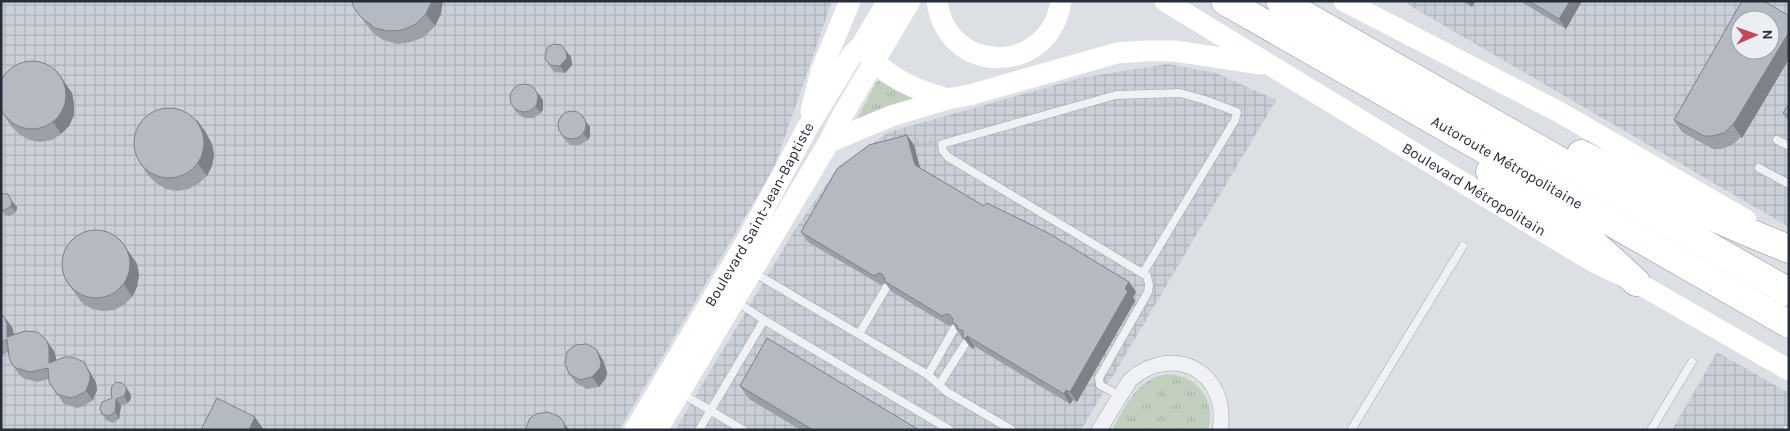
<svg xmlns="http://www.w3.org/2000/svg" width="1790" height="431" font-family="Karla,sans-serif">
<style>
.industrial{fill:url(#industrial-grid);fill-rule:evenodd}
.grass{fill:url(#grass-tufts)}
.lines{fill:none;stroke-linecap:round;stroke-linejoin:round}
.service-casing{stroke:#a2a7af;stroke-width:9}
.minor-casing{stroke:#a2a7af;stroke-width:16}
.motorway-casing{stroke:#858d9b;stroke-width:29}
.path{stroke:#bbbec4;stroke-width:2.5;stroke-dasharray:4 4;stroke-linecap:butt}
.service{stroke:#eff1f4;stroke-width:8}
.minor{stroke:#eff1f4;stroke-width:15}
.secondary{stroke:#fff;stroke-width:21}
.motorway{stroke:#fff;stroke-width:28}
.wall{fill:#9b9fa7}
.shaded-wall{fill:#7e8288}
.building{fill:#b4b9c2;stroke:#7e8288;fill-rule:evenodd}
.labels{text-anchor:middle;stroke-width:4;stroke-linejoin:round;paint-order:stroke}
.street-label{font-size:15px;fill:#272e3b;stroke:#ebeff3}
</style>
<defs>
<pattern id="industrial-grid" width="8" height="8" patternUnits="userSpaceOnUse" patternTransform="scale(1.25)"><rect width="8" height="8" fill="#cbcfd7"/><path d="M0 4h8M4 0v8" fill="none" stroke="#aeb2b9"/></pattern>
<pattern id="grass-tufts" width="24" height="20" patternUnits="userSpaceOnUse" patternTransform="scale(1.25)"><rect width="24" height="20" fill="#c2cfbe"/><path d="M3 7l-1-3M5 7V3M7 7l1-3M15 17l-1-3M17 17v-4M19 17l1-3" fill="none" stroke="#a7b2a4"/></pattern>
</defs>
<rect width="100%" height="100%" fill="#dce0e5"/>
<path class="industrial" d="M1 1H832L774 168 619 430H1Z
M1404 1H1789V227L1414 8ZM1740 20H1770V50H1740Z
M1168 64 1216 73 1276 100 1081 430H675L794 231 839 166 889 132 1080 78Z
M1717 352 1789 393V430H1672Z"/>
<path class="grass" d="M879 81 915 98 860 120 858 117 876 83Z
M1167 374C1197 375 1217 400 1208 430H1112C1127 405 1135 380 1167 374Z"/>
<g class="lines">
<defs>
<path id="service" d="M1777 140 1789 146
M1759 168 1789 184
M753 272 928 375 947 392 1012 430
M764 320 950 430
M859 334 886 288
M928 375 954 329
M939 385 965 344
M681 393 743 430
M1119 395 1100 385 1099 378 1148 292 1149 285 1147 276 948 157 943 151 942 144 1116 95 1180 93 1205 100 1237 112 1235 120 1143 273
M699 430 764 320 736 301
M1351 430 1463 246
M1651 430 1692 362
M1787 430H1788"/>
<path id="minor" d="M1099 430 1130 380C1173 342 1230 372 1220 430"/>
<g id="motorway">
<path id="s3" d="M1225 1 1789 324"/>
<path d="M1280 1 1789 292"/>
<path d="M1581 154C1650 188 1718 221 1789 249"/>
<path d="M1490 172 1581 232 1636 282"/>
</g>
</defs>
<use href="#service" class="service-casing"/>
<use href="#minor" class="minor-casing"/>
<use href="#motorway" class="motorway-casing"/>
<path class="path" d="M909 143 917 141 918 145 932 142"/>
<use href="#service" class="service"/>
<use href="#minor" class="minor"/>
<g class="secondary">
<path d="M937 1C947 77 1050 76 1061 1"/>
<path id="s1" d="M1165 1 1572 249 1594 262 1636 282 1789 370"/>
<path d="M1344 1 1559 112 1746 220"/>
<path d="M866 52C888 79 916 90 948 99"/>
<path d="M811 111 821 71 850 1"/>
<path d="M829 142 891 116 948 99 973 94 1117 53 1145 51H1175L1261 64"/>
<path id="s2" d="M635 430 749 237 806 130 852 55 861 46 888 1"/>
<path d="M657 430 829 142 842 116 910 1"/>
</g>
<use href="#motorway" class="motorway"/>
</g>
<path class="wall" d="M1462 1H1475L1472 7Z
M1520 1H1582L1566 29Z
M354 8 441 14 435 26 424 37 411 42 397 44 383 40 372 32Z
M1789 16V59L1742 138 1741 137 1732 145 1721 149H1713L1682 132 1674 120Z
M566 51 571 57 572 65 565 73 554 72 545 59Z
M72 93 74 104V115L69 126 61 134 52 140 40 142 29 140 19 134 11 126 3 113Z
M543 100V109L541 113 533 118H524L516 112 512 105Z
M1789 104V121L1783 113Z
M197 120 206 133 212 144 214 155 212 166 207 176 198 184 188 189 177 191 166 189 156 183 148 175 140 163Z
M590 127V136L588 140 580 145H571L567 142 562 136Z
M914 145 920 168 984 206 1129 282 1136 292 1133 297 1135 301 1077 402 1073 400 1070 404 974 346 973 349 970 347 964 339H963L953 324 949 326 891 291 885 283 881 285 808 242 801 232Z
M1 194 17 207 16 212 10 216 5 215 1 210Z
M122 242 137 264 139 275 137 287 132 297 124 305 114 310 103 311 92 309 82 303 67 282Z
M1 314 5 318 12 327 14 335 54 351 56 360 90 372 96 383 97 390 93 400 84 406 77 408 64 404 49 382V379L37 382 23 378 18 373 11 363 8 352 1 356Z
M603 360 607 372 606 378 599 387 587 389 576 383 569 374Z
M740 386 919 430H801L749 399Z
M130 393 131 398 128 403 121 406 119 419 113 423 106 420 102 414 112 398Z"/>
<path class="shaded-wall" d="M432 1H443L441 14 435 26 426 14Z
M1468 1H1475L1472 7Z
M1570 1H1582L1566 29 1559 19Z
M1789 32V59L1742 138 1733 125Z
M566 51 571 57 572 65 565 73 560 66Z
M57 71 72 93 74 104V115L69 126 61 134 53 122Z
M538 93 543 100V109L541 113 536 107Z
M197 120 206 133 212 144 214 155 212 166 207 176 198 164Z
M585 120 590 127V136L588 140 583 133Z
M907 135 914 145 922 175 915 165Z
M12 201 17 207 16 212 11 206Z
M122 242 137 264 139 275 137 287 132 297 124 284Z
M1129 282 1136 292 1133 297 1135 301 1077 402 1070 392Z
M5 318 12 327 14 334V347L7 337Z
M967 336 974 346 973 349 966 339Z
M47 341 54 351 56 357V372L49 363Z
M597 350 603 360 607 372 606 378 599 387 592 377Z
M84 362 90 372 96 383 97 390 93 400 86 391Z
M126 387 130 393 131 398 128 403 124 396Z
M1066 390 1073 400 1070 404 1064 394Z
M116 399 121 406 119 419 115 412Z
M255 417 264 430H249Z
M564 423 569 430H565Z"/>
<path class="building" d="M352 1H432L426 14 416 24 403 30 388 31 375 28 363 19 354 8Z
M1529 1H1570L1559 19Z
M1742 1H1764L1789 16V32L1733 125H1732L1724 133 1712 136H1704L1674 120ZM1740 20H1770V50H1740Z
M553 44 561 45 566 51 567 58 560 66 550 65 545 59 547 48Z
M-2 95a34 34 0 1 1 68 0a34 34 0 1 1-68 0Z
M510 98a14 14 0 1 1 28 0a14 14 0 1 1-28 0Z
M1789 104V116L1783 113Z
M134 143a35 35 0 1 1 70 0a35 35 0 1 1-70 0Z
M558 125a14 14 0 1 1 28 0a14 14 0 1 1-28 0Z
M907 135 915 165 984 206 987 203 1050 234 1129 282 1125 289 1128 291 1070 392 1066 390 1064 394 967 336 966 339 963 337V331L959 329H956L958 326 952 322 953 319 950 315 947 314 942 316 884 281 885 278 882 274 879 273 874 276 801 232 837 169 869 145Z
M1 194H8L12 201 11 206 5 210 1 209Z
M62 264a34 34 0 1 1 68 0a34 34 0 1 1-68 0Z
M1 314 5 318 7 324V337L25 331 38 332 47 341 49 348V363L65 357H72L84 362 90 374V380L86 391 77 396 70 398 57 394 49 382 48 368 30 372 16 368 11 363 9 356 7 339 1 343Z
M767 338 919 430H813L740 386Z
M587 344 597 350 601 362 600 368 592 377 580 380 569 374 565 363 567 352 571 348 576 345Z
M116 382 122 383 126 387V392L124 396 116 399 115 412 109 416 102 414 100 409 102 402 112 398 111 391 112 386Z
M217 398 255 417 249 430H201Z
M548 412 560 417 564 423 565 430H525L530 418 536 414Z"/>
<g class="labels">
<g class="street-label">
<text dy="5" stroke="none"><textPath href="#s3" startOffset="325">Autoroute Métropolitaine</textPath></text>
<text dy="5" stroke="none"><textPath href="#s1" startOffset="362">Boulevard Métropolitain</textPath></text>
<text dy="5" stroke="none"><textPath href="#s2" startOffset="249">Boulevard Saint-Jean-Baptiste</textPath></text>
</g>
</g>
<rect width="1790" height="431" fill="none" stroke="#272e3b" stroke-width="5"/>
<g transform="translate(1755 35) rotate(88)"><circle r="24" fill="#ebeff3" stroke="#9da2a9"/>
<path d="M0-4L9 19L0 12L-9 19Z" fill="#c54759"/>
<text y="-8" font-size="14" font-weight="bold" text-anchor="middle" fill="#272e3b">N</text>
</g>
</svg>
